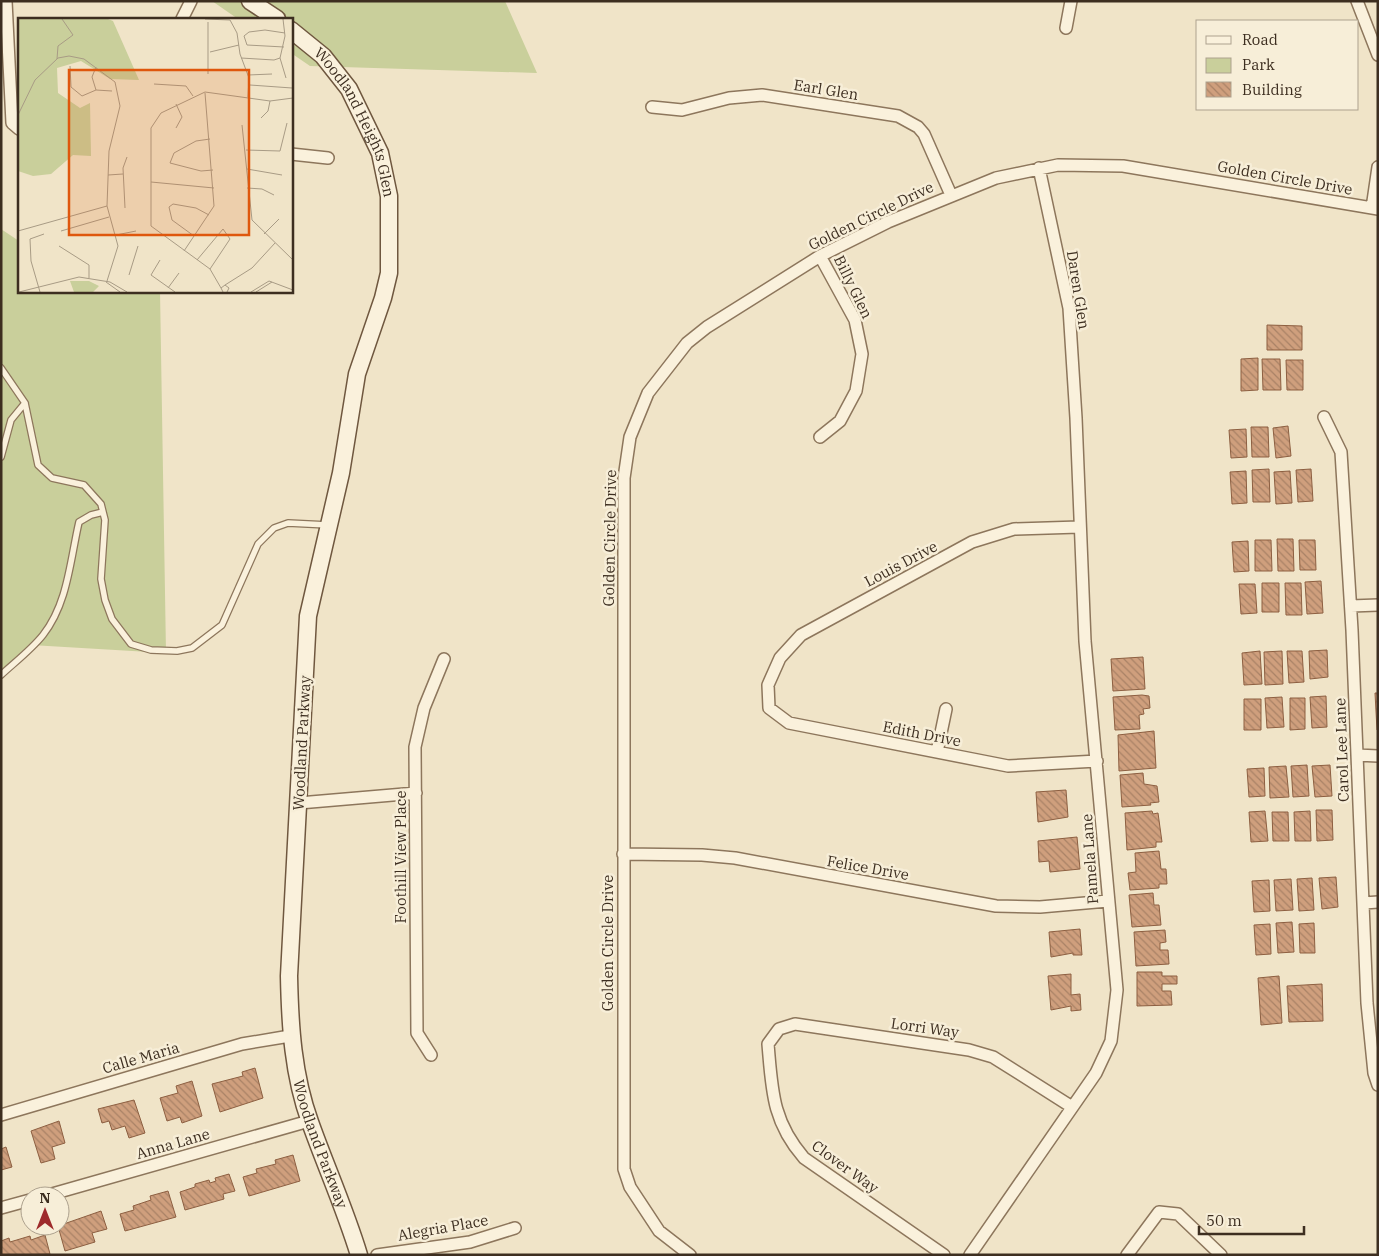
<svg xmlns="http://www.w3.org/2000/svg" width="1379" height="1256" font-family="'IBM Plex Serif',serif">
<style>
.green{fill:#c9cf9b}
.building{fill:url(#building-back-hatch);stroke:#8d5f41}
.lines{fill:none;stroke-linecap:round;stroke-linejoin:round}
.lane-casing{stroke:#8d765c;stroke-width:8}
.street-casing{stroke:#8d765c;stroke-width:14}
.secondary-casing{stroke:#6f573f;stroke-width:19}
.lane{stroke:#faf1dc;stroke-width:5.5}
.street{stroke:#faf1dc;stroke-width:11}
.secondary{stroke:#faf1dc;stroke-width:16}
.labels{text-anchor:middle;stroke-width:5;stroke-linejoin:round;paint-order:stroke}
.street-label{font-size:15px;fill:#3d2e20;stroke:#f7eed8}
.inset-road{fill:none;stroke:#a89b85;stroke-width:1}
.view{fill:#df570d;fill-opacity:0.15;stroke:#df570d;stroke-width:2.5}
.inset-edge{fill:none;stroke:#3d2e20;stroke-width:2.5}
</style>
<defs>
<pattern id="building-back-hatch" width="6" height="6" patternUnits="userSpaceOnUse" patternTransform="scale(1.25)"><rect width="6" height="6" fill="#cf9f7d"/><path d="M-1 5l2 2M0 0l6 6M5-1l2 2" fill="none" stroke="#a98266"/></pattern>
</defs>
<rect width="100%" height="100%" fill="#f0e4c8"/>
<path class="green" d="M212 1H505L537 73 310 66 291 53V19H238Z
M1 229 19 241V291H160L166 653 31 645 1 675Z"/>
<path class="building" d="M1267 325 1302 326V350H1267Z
M1258 358V390L1241 391V359Z
M1262 359H1280L1281 390H1263Z
M1286 360H1303V390H1287Z
M1288 426 1291 456 1276 458 1273 428Z
M1251 427H1268L1269 457H1252Z
M1246 429 1247 457 1231 458 1229 430Z
M1269 469 1270 502H1253L1252 470Z
M1311 469 1313 501 1298 502 1296 470Z
M1246 471 1247 503 1232 504 1230 472Z
M1290 471 1292 503 1276 504 1274 472Z
M1277 539H1293L1294 571H1278Z
M1255 540H1271L1272 571H1255Z
M1299 540H1315L1316 570H1300Z
M1248 541 1249 571 1234 572 1232 542Z
M1321 581 1323 613 1307 614 1305 582Z
M1262 583H1279V612H1262Z
M1285 583H1301L1302 615H1286Z
M1239 584H1255L1257 613 1241 614Z
M1327 650 1328 677 1310 679 1309 651Z
M1260 651 1262 684 1244 685 1242 653Z
M1282 651 1283 684 1265 685 1264 652Z
M1287 651H1302L1304 682 1289 683Z
M1143 657 1145 689 1113 691 1111 659Z
M1375 693H1378V730H1377Z
M1142 695 1149 696 1150 708 1143 709 1144 714 1139 715 1140 729 1115 730 1113 697Z
M1326 696 1327 727 1312 728 1310 697Z
M1282 697 1284 727 1267 728 1265 698Z
M1290 698H1305V729L1290 730Z
M1244 699H1261V730H1244Z
M1154 731 1156 768 1119 771 1118 735Z
M1307 765 1309 796 1293 797 1291 766Z
M1330 765 1332 796 1315 797 1312 766Z
M1286 766 1289 797 1270 798 1269 767Z
M1264 768 1265 796 1249 797 1247 769Z
M1143 773 1144 784 1157 786 1159 802 1150 803 1151 805 1122 807 1120 775Z
M1066 790 1068 817 1038 822 1036 792Z
M1316 810H1332L1333 840 1317 841Z
M1152 811 1153 814 1158 813 1162 842H1156V847L1127 850 1125 813Z
M1265 811 1268 841 1251 842 1249 812Z
M1310 811 1311 841H1295L1294 812Z
M1272 812H1288L1289 841H1273Z
M1077 837 1080 869 1050 872 1049 861 1039 862 1038 841Z
M1159 851 1161 869H1166L1167 884H1159V888L1130 890 1128 873 1136 872 1135 853Z
M1336 877 1338 907 1322 909 1319 878Z
M1312 878 1314 910 1299 911 1297 879Z
M1291 879 1293 910 1276 911 1274 880Z
M1269 880 1270 911 1254 912 1252 881Z
M1153 893 1154 905H1159L1161 925 1132 927 1129 895Z
M1292 922 1294 952 1278 953 1276 923Z
M1314 923 1315 953H1300L1299 924Z
M1270 924 1271 954 1256 955 1254 925Z
M1080 929 1082 955H1073V953L1051 957 1049 932Z
M1165 930 1166 942 1160 943V950H1168L1169 964 1136 966 1134 932Z
M1137 972H1162V976H1177V984H1162V991H1171L1172 1005 1137 1006Z
M1071 974V995L1080 994 1081 1010 1071 1011V1006L1051 1010 1048 976Z
M1279 976 1282 1023 1261 1025 1258 978Z
M1322 984 1323 1021 1289 1022 1287 986Z
M255 1068 263 1098 220 1112 212 1084 243 1076 242 1072Z
M192 1081 202 1116 182 1123 180 1117 167 1121 160 1098 178 1093 176 1086Z
M134 1100 145 1133 129 1138 125 1126 112 1130 109 1121 102 1123 98 1109Z
M59 1121 65 1143 52 1147 55 1159 41 1163 31 1131Z
M6 1147 12 1167 1 1170V1149Z
M293 1155 300 1181 249 1196 243 1177 257 1173 256 1169 276 1164 275 1160Z
M229 1174 235 1191 223 1194 224 1199 185 1210 180 1192 195 1187V1184L209 1180 210 1183 216 1181 215 1178Z
M168 1191 176 1217 125 1231 120 1214 134 1210 133 1206 151 1200 150 1196Z
M101 1211 107 1229 92 1233 95 1242 65 1251 58 1226Z
M45 1235 50 1254 1 1255V1241L9 1238 10 1242 30 1236 31 1240Z"/>
<g class="lines">
<defs>
<path id="lane" d="M1 368 25 403 38 465 52 478 84 485 101 504 105 520 101 579 105 600 112 619 131 644 151 650 177 651 192 648 222 625 258 544 274 528 288 523 328 525
M1 457 11 420 25 403
M1 675C15 662 31 650 43 635 68 603 70 561 79 522L91 515 103 512"/>
<path id="street" d="M6 1 12 123 19 129
M1357 1 1378 55
M182 19 191 1
M1066 28 1071 1
M652 107 682 110 729 98 762 95 898 116 918 127 924 134 951 195
M291 154 328 158
M1372 208 1378 167
M1324 417 1341 452 1352 630 1367 1003 1374 1073 1378 1085
M820 437 840 421 856 391 862 354 855 320 820 256
M1079 527 1014 529 972 542 801 635 780 658 768 685 769 708 789 723 1008 766 1097 761
M1351 606 1378 605
M937 752 946 709
M1357 755 1378 756
M299 803 416 793
M623 854 702 855 735 858 996 906 1040 907 1108 901
M1364 903 1378 902
M431 1055 417 1033 415 747 424 708 444 659
M1 1115 242 1044 290 1036
M45 1196 309 1121
M1 1208 30 1200
M377 1255 470 1242 515 1228
M690 1255 659 1231 630 1187 624 1169V478L630 437 648 393 687 343 707 327 820 256 888 222 996 178 1058 165 1123 166 1378 209
M944 1255 804 1158C772 1121 772 1090 768 1044L779 1029 795 1024 969 1050 993 1057 1072 1107
M970 1255 1096 1073 1111 1041 1117 990 1085 641 1076 418 1069 308 1039 168
M1127 1255 1159 1212 1178 1214 1221 1255"/>
<g id="secondary">
<path d="M250 1 277 19"/>
<path id="s1" d="M291 30 323 56 349 89 380 153 389 196V273L383 298 357 374 341 473 308 616 289 976C290 1026 293 1075 310 1122 326 1167 345 1209 359 1255"/>
</g>
</defs>
<use href="#lane" class="lane-casing"/>
<use href="#street" class="street-casing"/>
<use href="#secondary" class="secondary-casing"/>
<use href="#lane" class="lane"/>
<use href="#street" class="street"/>
<use href="#secondary" class="secondary"/>
</g>
<g class="labels">
<g class="street-label">
<text transform="translate(826 90) rotate(9)" y="5">Earl Glen</text>
<text dy="5" stroke="none"><textPath href="#s1" startOffset="116">Woodland Heights Glen</textPath></text>
<text transform="translate(1285 178) rotate(10)" y="5">Golden Circle Drive</text>
<text transform="translate(871 216) rotate(-26)" y="5">Golden Circle Drive</text>
<text transform="translate(853 287) rotate(64)" y="5">Billy Glen</text>
<text transform="translate(1078 290) rotate(81)" y="5">Daren Glen</text>
<text transform="translate(610 538) rotate(-89)" y="5">Golden Circle Drive</text>
<text transform="translate(901 564) rotate(-28)" y="5">Louis Drive</text>
<text transform="translate(922 734) rotate(11)" y="5">Edith Drive</text>
<text transform="translate(302 743) rotate(-87)" y="5">Woodland Parkway</text>
<text transform="translate(1342 750) rotate(-92)" y="5">Carol Lee Lane</text>
<text transform="translate(401 857) rotate(-90)" y="5">Foothill View Place</text>
<text transform="translate(1090 859) rotate(-94)" y="5">Pamela Lane</text>
<text transform="translate(868 868) rotate(10)" y="5">Felice Drive</text>
<text transform="translate(608 943) rotate(-90)" y="5">Golden Circle Drive</text>
<text transform="translate(925 1028) rotate(8)" y="5">Lorri Way</text>
<text transform="translate(141 1058) rotate(-16)" y="5">Calle Maria</text>
<text dy="5" stroke="none"><textPath href="#s1" startOffset="1161">Woodland Parkway</textPath></text>
<text transform="translate(173 1144) rotate(-16)" y="5">Anna Lane</text>
<text transform="translate(845 1167) rotate(36)" y="5">Clover Way</text>
<text transform="translate(443 1228) rotate(-10)" y="5">Alegria Place</text>
</g>
</g>
<g transform="translate(18 18)">
<rect width="275" height="275" fill="#f0e4c8"/>
<path d="M0 1H90L95 3 121 62 92 61 63 43 39 50 40 75 62 90 72 85 73 138 55 137 33 156 15 158 0 153ZM52 263H71L81 268 75 274H56Z" fill="#c9cf9b"/>
<path class="inset-road" d="M187 1 212 2M212 2 219 15 222 36 231 60 230 79M190 4V56M266 29 229 27 226 18 231 14 247 12 267 15M192 34 221 27M223 40 256 42 262 40 267 18 265 1M262 40 268 60M39 41 40 28 55 17 44 1M52 48 53 69 64 78 78 72 94 73M230 57 254 56M136 66 168 68 175 78M232 67 274 70M78 72 74 59 78 49M0 97 17 62 40 40 51 38 66 41 97 64 102 88 91 133 89 188 100 228 89 263M243 100 250 93 252 83M224 107 234 202 275 242M158 110 164 99 158 86M192 121 178 123 156 135 152 145 183 153 195 152M228 132 262 133 269 105M229 151 264 157M90 157 105 156M133 164 196 170M229 170 244 171 256 177M107 190 105 150 109 139M0 213 89 188M43 213 91 199M246 216 261 201M98 217 118 213M176 218 154 202 151 189 155 186 178 190 191 197M41 228 71 247V260M166 233 196 188 187 75M142 242 133 257 157 274M179 242 205 211 212 221 192 251M111 257 120 228M88 264 102 274M207 267 234 250 257 225M150 270 161 255M203 270 192 251 133 208V110L143 95 187 74 252 83 275 80M1 274 61 259 92 264 109 274M22 274 13 243 12 221 26 216M205 274 203 270 207 267 211 270 209 274M233 274 251 263 275 272M238 274 254 264"/>
<path class="view" d="M51 52H231V217H51Z"/>
<rect width="275" height="275" class="inset-edge"/>
</g>
<rect width="1379" height="1256" fill="none" stroke="#3d2e20" stroke-width="5"/>
<rect x="1196" y="20" width="162" height="90" fill="#f7eed8" stroke="#ada18e"/>
<rect x="1206" y="36" width="25" height="8" fill="#faf1dc" stroke="#ada18e"/>
<text x="1242" y="45" font-size="15" fill="#3d2e20">Road</text>
<rect x="1206" y="58" width="25" height="15" fill="#c9cf9b" stroke="#ada18e"/>
<text x="1242" y="70" font-size="15" fill="#3d2e20">Park</text>
<rect x="1206" y="82" width="25" height="15" fill="url(#building-back-hatch)" stroke="#ada18e"/>
<text x="1242" y="95" font-size="15" fill="#3d2e20">Building</text>
<g transform="translate(45 1211)"><circle r="24" fill="#f7eed8" stroke="#ada18e"/>
<path d="M0-4L9 19L0 12L-9 19Z" fill="#9e2a2b"/>
<text y="-8" font-size="14" font-weight="bold" text-anchor="middle" fill="#3d2e20">N</text>
</g>
<path d="M1199 1226v8h105v-8" fill="none" stroke="#3d2e20" stroke-width="2.5"/>
<text x="1206" y="1226" font-size="15" fill="#3d2e20" stroke="#f7eed8" stroke-width="4" paint-order="stroke">50 m</text>
</svg>
